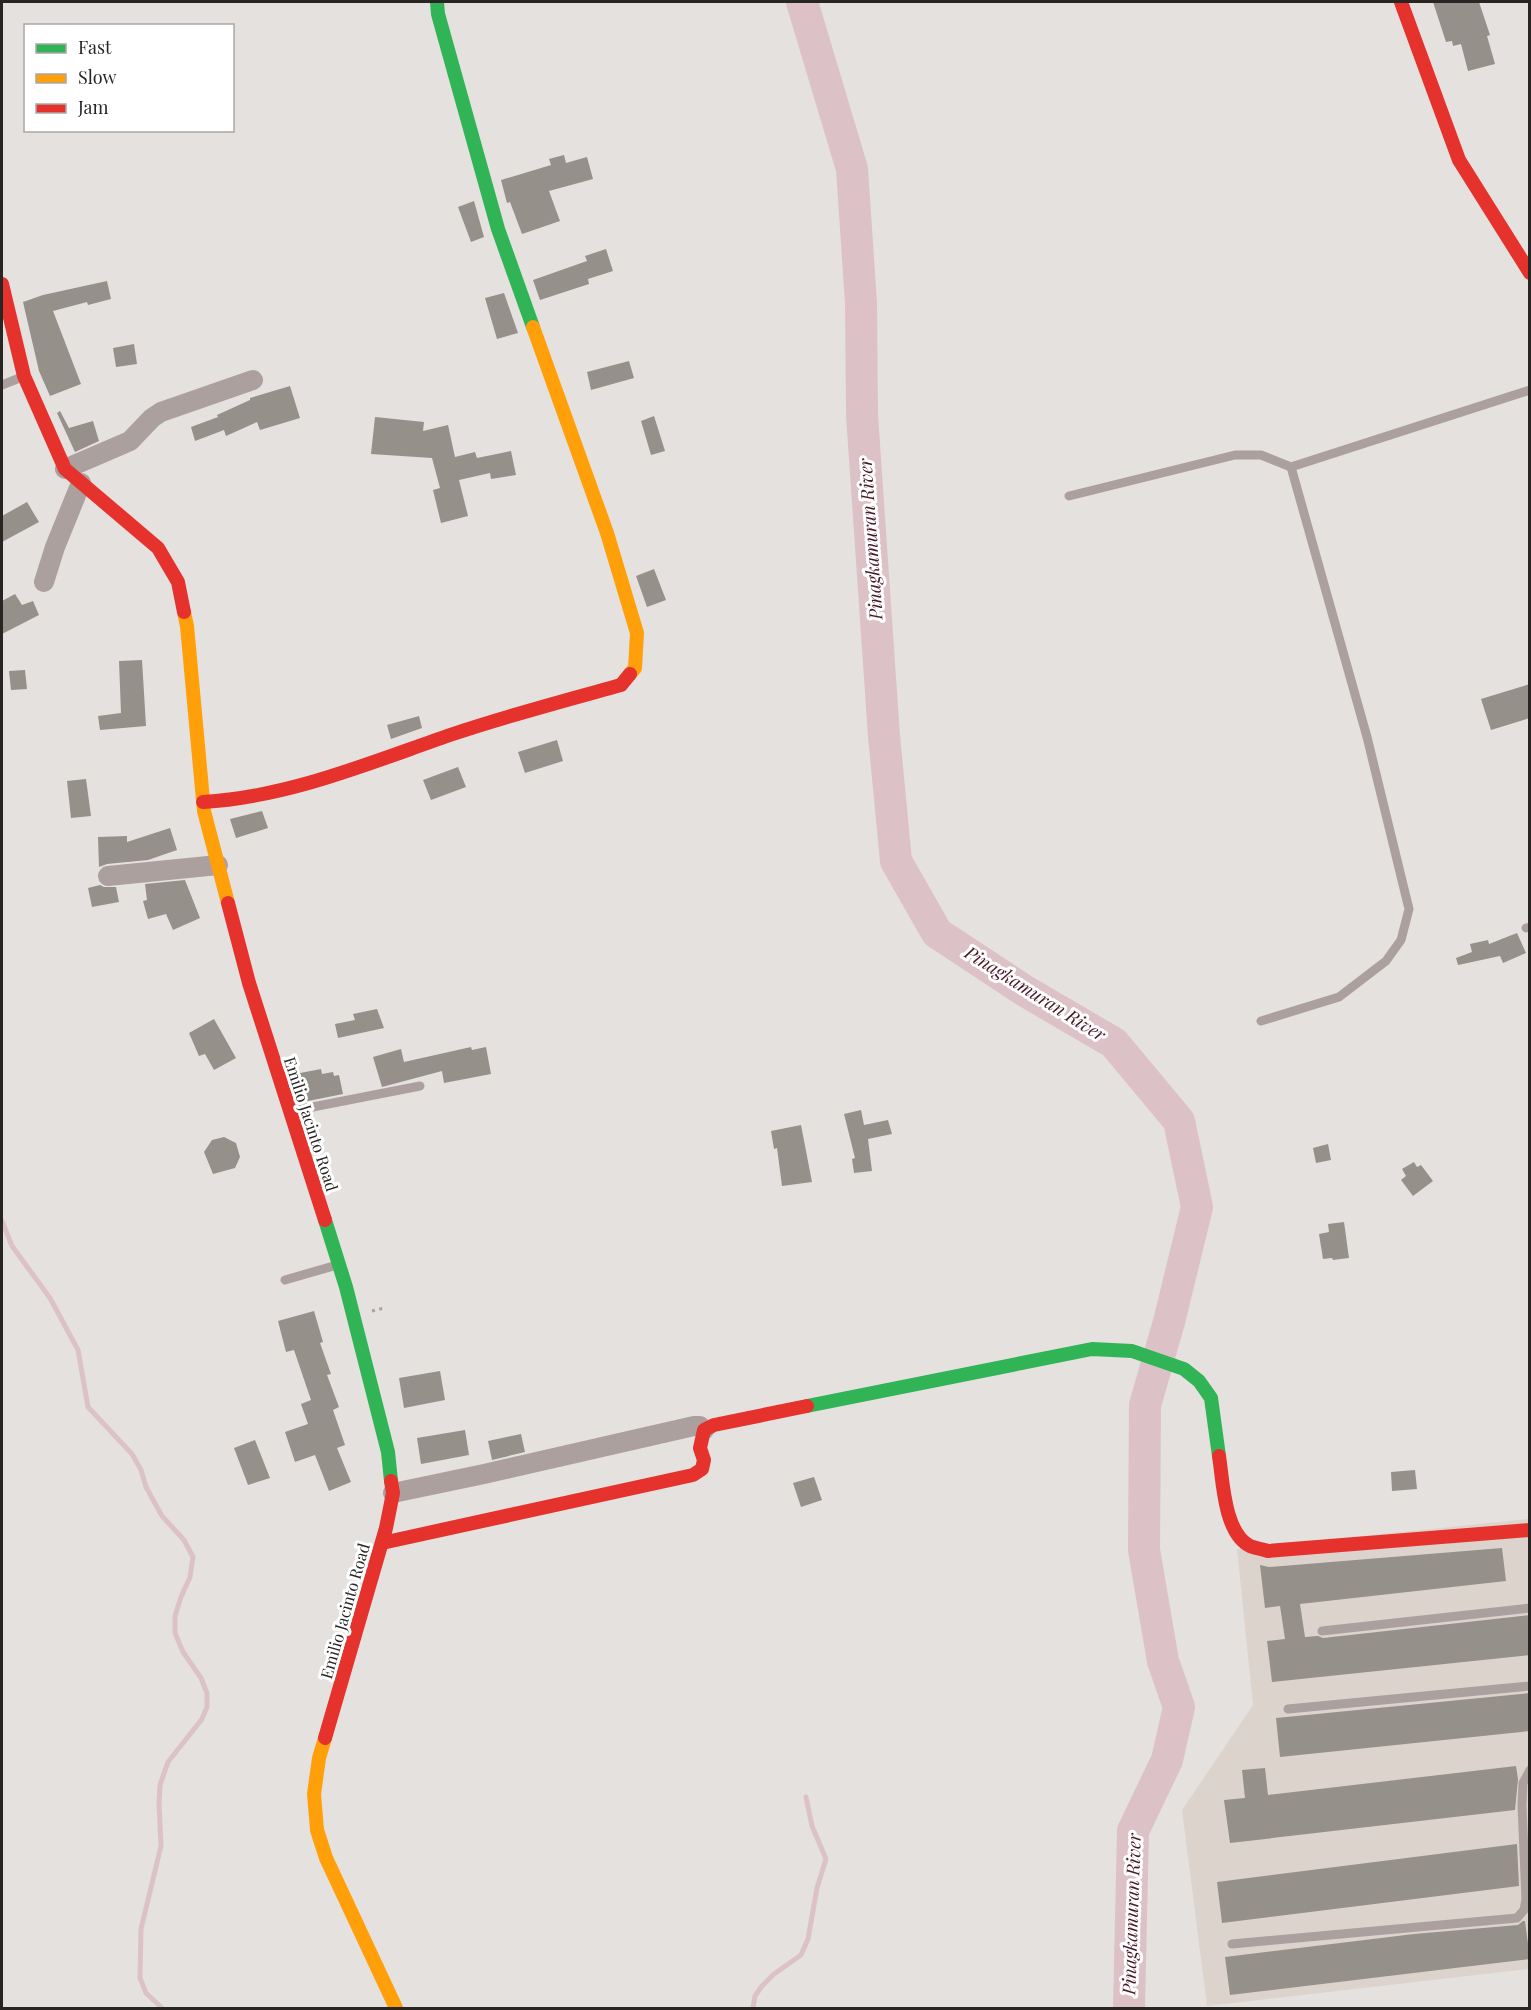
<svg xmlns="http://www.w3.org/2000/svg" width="1531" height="2010" font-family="'Playfair Display',serif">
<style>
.built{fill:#dcd3cd}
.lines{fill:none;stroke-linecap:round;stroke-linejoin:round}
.stream{stroke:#dcc2c6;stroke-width:5}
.river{stroke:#dcc2c6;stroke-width:32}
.building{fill:#95908a}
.path{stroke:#aaa19f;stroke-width:3;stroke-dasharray:3 4.5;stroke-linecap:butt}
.lane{stroke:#aca09e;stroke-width:9}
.street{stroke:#aca09e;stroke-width:20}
.fast{stroke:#30b455;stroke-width:14}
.slow{stroke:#ff9f0a;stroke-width:14}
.jam{stroke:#e5322d;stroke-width:14}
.labels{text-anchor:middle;stroke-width:6;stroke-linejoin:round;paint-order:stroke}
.street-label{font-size:16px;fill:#282523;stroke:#fff}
.water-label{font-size:18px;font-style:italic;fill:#471827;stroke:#fff}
</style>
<rect width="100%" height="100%" fill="#e5e1de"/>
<path class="built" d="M1529 1519V1969L1207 2006 1182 1810 1253 1705 1237 1549Z"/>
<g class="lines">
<path class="stream" d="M2 1221 12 1246 50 1298 78 1350 88 1407 132 1454 141 1470 146 1487 162 1516 184 1540 193 1557 190 1577 181 1597 175 1616V1633L183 1652 201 1678 207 1693V1707L202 1719 168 1762 160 1785 159 1804 161 1846 141 1929 140 1978 146 1993 162 2008
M753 2008 755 1996 762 1986 774 1974 801 1955 808 1939 817 1888 826 1859 812 1826 806 1797"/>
<path class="river" d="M802 2 852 169 861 303 862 415 884 736 896 861 937 933 1025 991 1114 1043 1179 1121 1197 1207 1169 1322 1145 1405 1144 1550 1163 1661 1179 1707 1167 1760 1133 1831 1129 2008"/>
</g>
<path class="building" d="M1433 2H1479L1490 35 1487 36 1495 64 1468 71 1461 44 1453 46 1452 41 1446 42Z
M564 155 566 163 587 157 593 179 549 191 560 221 522 234 510 202 507 203 501 180 551 165 549 159Z
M474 201 484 237 471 242 458 207Z
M606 249 613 271 588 279 589 284 540 300 533 280 587 261 585 256Z
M107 281 111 299 88 305 87 302 53 311 81 384 50 396 39 371 23 302 43 295Z
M504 293 518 333 497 339 485 298Z
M134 344 137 364 116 367 113 348Z
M629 361 634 378 591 390 587 372Z
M290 386 300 418 260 430 257 422 226 436 224 430 195 441 191 427 218 417 217 415 250 400V398Z
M60 411 69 428 93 421 99 441 75 452 57 413Z
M654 416 665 451 651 455 641 421Z
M375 417 424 422 423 431 448 425 455 457 475 452 477 458 511 451 516 475 491 479 490 473 459 480 468 516 441 523 433 490 440 488 432 458 371 454Z
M27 502 39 522 2 542V516Z
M654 569 666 600 647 607 636 576Z
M15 594 22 605 33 601 39 615 2 634V601Z
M142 660 146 726 100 730 98 716 121 713 119 661Z
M25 670 27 689 11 690 9 671Z
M1530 684V718L1491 730 1481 699Z
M419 716 422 728 391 739 387 725Z
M557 740 563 761 525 773 518 752Z
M458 767 466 787 431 800 423 780Z
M86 779 91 816 71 818 67 781Z
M262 811 268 828 236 838 230 819Z
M170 828 177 850 148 860 107 864 99 867 98 837 127 836V842Z
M185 880 200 918 173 930 166 914 148 919 143 901 147 900 145 884Z
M100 885 104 887H116L119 902 92 907 88 888Z
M1517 933 1526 953 1503 963 1500 956 1458 965 1456 958 1472 952 1470 944 1488 940 1489 944Z
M377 1009 384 1028 338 1038 335 1024 355 1020 353 1014Z
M214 1019 236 1058 214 1070 205 1054 199 1056 189 1033Z
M471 1047 472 1050 486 1047 491 1074 444 1083 442 1071 382 1087 373 1057 401 1049 404 1062Z
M321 1069 322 1074 333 1072 334 1076 339 1075 343 1094 303 1102 295 1074Z
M861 1110 864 1125 888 1120 892 1134 868 1139 872 1171 854 1173 852 1159 855 1158 844 1114Z
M801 1125 812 1182 782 1186 777 1148 774 1149 771 1131Z
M224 1137 236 1143 240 1157 235 1168 213 1174 204 1152 212 1140Z
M1328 1144 1331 1160 1316 1163 1313 1148Z
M1414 1162 1417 1167 1421 1165 1433 1181 1413 1196 1401 1180 1406 1176 1402 1169Z
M1344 1222 1349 1258 1333 1260 1332 1258 1323 1259 1319 1234 1329 1232 1328 1224Z
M314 1311 323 1342 320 1343 331 1374 327 1375 339 1407 333 1410 345 1445 337 1448 351 1482 329 1491 315 1455 295 1462 285 1432 308 1424 301 1404 311 1400 294 1350 286 1352 278 1321Z
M440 1371 445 1400 404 1408 399 1378Z
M465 1430 469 1455 421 1464 417 1438Z
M521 1434 525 1452 492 1460 488 1441Z
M255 1440 270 1478 248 1485 234 1448Z
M1415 1470 1417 1489 1392 1491 1391 1472Z
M814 1477 822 1500 801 1507 793 1483Z
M1502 1548 1506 1581 1300 1604 1305 1637 1318 1636 1323 1638 1530 1615V1655L1272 1682 1267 1641 1285 1639 1280 1606 1265 1608 1260 1565 1269 1567Z
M1530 1693V1731L1280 1757 1276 1718Z
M1516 1766 1518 1779 1515 1810 1230 1843 1224 1800 1245 1798 1242 1770 1265 1768 1268 1795Z
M1517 1844 1519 1886 1222 1923 1217 1882Z
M1523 1921H1525L1530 1959 1230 1995 1225 1957 1414 1934 1518 1925Z"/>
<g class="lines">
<path class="path" d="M372 1311 384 1308"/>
<path class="lane" d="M2 385 22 377
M1069 496 1235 455H1261L1291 467
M1526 928 1530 927
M1261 1021 1339 997 1386 961 1401 940 1409 909 1367 737 1291 467 1530 390
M292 1111 420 1086
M285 1280 337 1265
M1322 1631 1530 1608
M1288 1709 1530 1686
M1232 1944 1517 1918 1524 1910 1526 1899 1522 1805 1523 1783 1530 1770"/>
<path class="street" d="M65 469 130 441 152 418 161 412 253 380
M44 582 55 547 81 483
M108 876 218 865
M393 1493 484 1474 694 1426H700L704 1430"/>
<path class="fast" d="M437 2 438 14 498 229 533 327
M325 1220 346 1287 388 1452 391 1481
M807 1406 1092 1349 1132 1351 1184 1369 1199 1381 1211 1398 1219 1456"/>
<path class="slow" d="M533 327 607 533 637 633 635 668 630 674
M184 612 187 626 204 811 228 903
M325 1738 319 1758 314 1794 317 1830 326 1858 396 2008"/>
<path class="jam" d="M1401 2 1459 160 1530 273
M2 284 24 376 65 469 158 548 178 582 184 612
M203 802C289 797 369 763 450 735 506 716 563 701 621 685L630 674
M228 903 249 983 325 1220
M1219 1456C1223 1481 1224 1533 1250 1546 1255 1548 1262 1549 1268 1551L1530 1530
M382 1543 693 1475 702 1469 704 1460 700 1448 704 1430 714 1425 807 1406
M325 1738 386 1528 393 1493 391 1481"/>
</g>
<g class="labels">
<g class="street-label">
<text transform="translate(311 1124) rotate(72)" y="6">Emilio Jacinto Road</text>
<text transform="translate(345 1611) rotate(-74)" y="6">Emilio Jacinto Road</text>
</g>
<g class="water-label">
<text transform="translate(871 539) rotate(-94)" y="6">Pinagkamuran River</text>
<text transform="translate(1035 994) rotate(32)" y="6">Pinagkamuran River</text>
<text transform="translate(1132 1914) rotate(-88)" y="6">Pinagkamuran River</text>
</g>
</g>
<rect width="1531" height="2010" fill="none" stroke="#282523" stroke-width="6"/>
<rect x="24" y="24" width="210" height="108" fill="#ffffff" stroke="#a9a8a7" stroke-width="1.5"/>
<rect x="36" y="44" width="30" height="9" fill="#30b455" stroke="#a9a8a7" stroke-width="1.5"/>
<text x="78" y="54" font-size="18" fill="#282523">Fast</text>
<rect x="36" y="74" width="30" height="9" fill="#ff9f0a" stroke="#a9a8a7" stroke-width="1.5"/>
<text x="78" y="84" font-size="18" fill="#282523">Slow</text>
<rect x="36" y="104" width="30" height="9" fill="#e5322d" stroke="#a9a8a7" stroke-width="1.5"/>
<text x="78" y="114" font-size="18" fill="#282523">Jam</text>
</svg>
